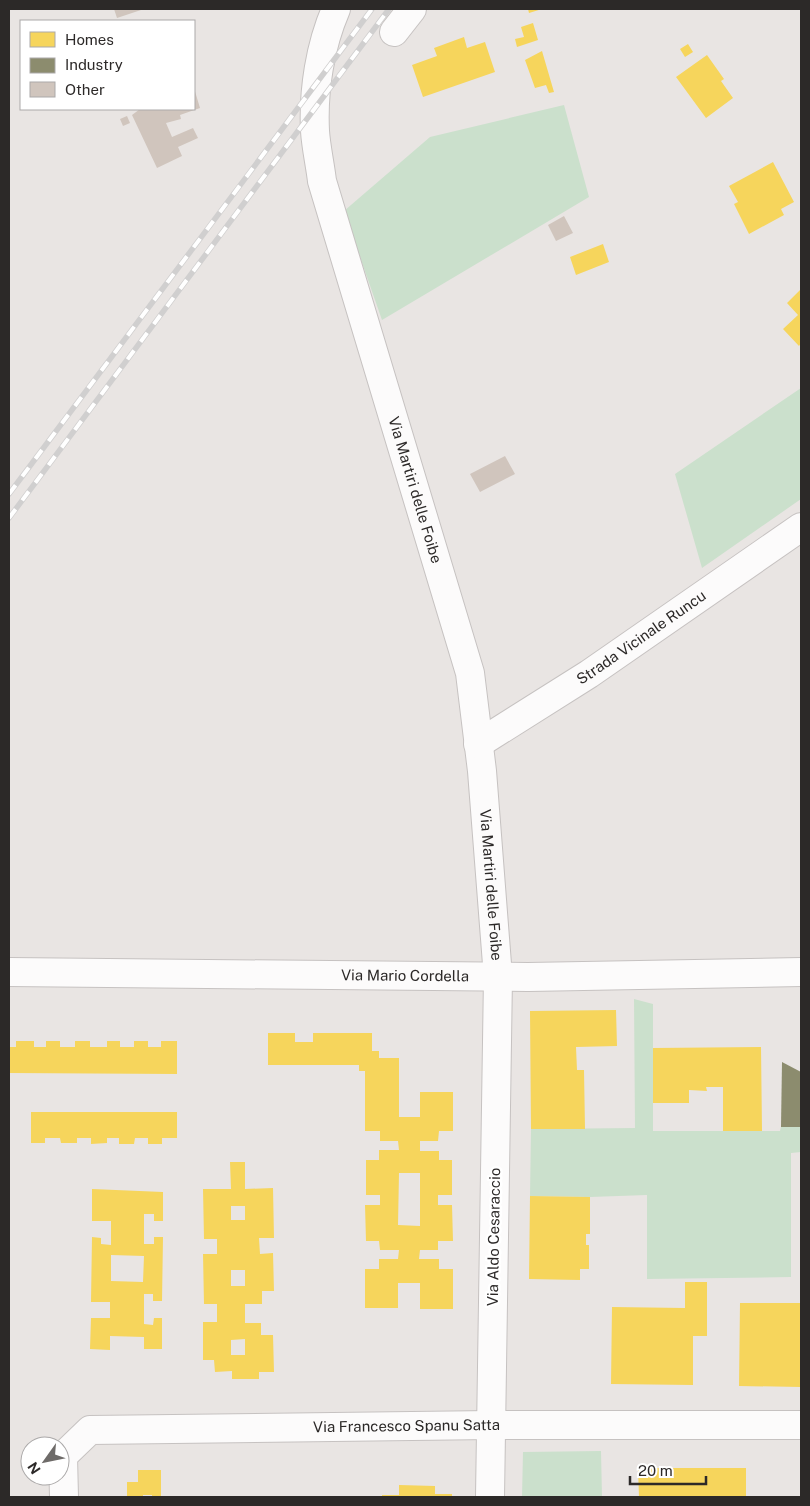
<svg xmlns="http://www.w3.org/2000/svg" width="810" height="1506" font-family="'Public Sans',sans-serif">
<style>
.green{fill:#cbe0cc}
.homes{fill:#f6d55c;fill-rule:evenodd}
.industry{fill:#8c8c6e}
.building{fill:#d0c5bd}
.lines{fill:none;stroke-linecap:round;stroke-linejoin:round}
.minor-casing{stroke:#c6c2c1;stroke-width:30}
.minor{stroke:#fcfbfb;stroke-width:28}
.rail-casing{stroke:#d0cfcf;stroke-width:5.5}
.rail{stroke:#fff;stroke-width:4;stroke-dasharray:11;stroke-linecap:butt}
.labels{text-anchor:middle;stroke-width:5;stroke-linejoin:round;paint-order:stroke}
.street-label{font-size:15px;fill:#2c2928;stroke:#fff}
</style>
<rect width="100%" height="100%" fill="#e9e5e3"/>
<path class="green" d="M564 105 589 197 382 320 344 211 430 137Z
M801 388V499L702 568 675 474Z
M634 999 653 1004V1131H780L781 1127H801V1152L791 1153V1277L647 1279V1195L590 1197 530 1196 531 1129 635 1128Z
M601 1451 602 1497H522L523 1452Z"/>
<path class="homes" d="M528 9H542L529 13Z
M533 23 538 40 517 47 515 39 524 37 521 27Z
M464 37 467 48 485 42 495 72 423 97 412 65 437 56 434 48Z
M688 44 693 52 685 57 680 49Z
M542 51 554 92 549 93 546 85 535 88 525 60Z
M707 55 724 79 721 81 733 98 706 118 676 77Z
M773 162 794 202 781 209 784 215 749 234 734 204 738 202 729 186Z
M603 244 609 262 576 275 570 257Z
M801 289V343L799 346 783 329 798 315 787 303Z
M616 1010 617 1046 576 1047 577 1070H584L585 1129H531L530 1011Z
M268 1033H295V1042H313V1033H372V1051H379V1058H399V1117H420V1092H453V1131H439L438 1141H420V1151H439V1160H452V1195H438V1205H452L453 1241H438V1250H420L419 1259H439V1269H453V1309H420V1283H398V1308H365V1269H379V1259H398L399 1250H380L379 1241H366L365 1205H380V1195H366V1160H379V1150H399L398 1141H380V1131H365V1071H359V1065H268ZM399 1173H420V1226L398 1225Z
M16 1041H34V1047H46V1041H60V1047H75V1041H90V1047H107V1041H120V1047H134V1041H148V1047H161V1041H177V1074L9 1073V1047H16Z
M761 1047 762 1131H723V1087H706L707 1091 689 1090V1103H653V1048Z
M31 1112H177V1138H162V1144H148V1138H135L134 1144H119V1138H107V1143L91 1144V1138H77V1143H61L60 1138H45V1143H31Z
M230 1162H245V1189L273 1188 274 1238H259L260 1254 273 1253 274 1291H262V1304H245V1323H261V1335H273L274 1372H259V1379H232V1371L215 1372 214 1360H203V1322H217V1304H204L203 1254H217V1239H204L203 1189H231ZM231 1206H245V1220H231ZM231 1270H245V1286H231ZM245 1339V1355H231V1340Z
M92 1189 163 1192V1221H154V1214H144V1244H154V1237H163L162 1301H153V1294H144V1324L153 1325 154 1318H162V1349H144V1337L110 1336V1350L90 1349 91 1318H110V1302H91L92 1237 101 1238V1244L111 1245V1221H92ZM111 1255 144 1256 143 1282 111 1281Z
M530 1196 590 1197V1234H586V1245H589V1269H580V1280L529 1279Z
M685 1282H707V1336H693V1385L611 1384 612 1307 685 1308Z
M740 1303H801V1387L739 1386Z
M638 1468H746V1497H639Z
M138 1470H161V1497H152V1495H143V1497H127V1482H138Z
M399 1485 435 1486V1494H452V1497H382V1495H399Z"/>
<path class="industry" d="M782 1062 801 1072V1127H781Z"/>
<path class="building" d="M114 9H144L117 18Z
M194 88 200 108 180 115 181 119 166 123 172 137 193 128 198 138 178 147 182 156 157 168 132 115 140 109H194Z
M127 116 130 123 123 126 120 119Z
M564 216 573 233 556 241 548 225Z
M505 456 515 474 480 492 470 474Z"/>
<g class="lines">
<defs>
<g id="minor">
<path id="s1" d="M336 9C320 46 313 90 315 131 316 147 320 164 322 181L470 673 482 771 498 977 490 1497"/>
<path d="M394 32 412 9"/>
<path id="s2" d="M478 744 589 674 801 527"/>
<path id="s3" d="M9 972 528 977 801 972"/>
<path id="s4" d="M64 1497 63 1456 90 1430 491 1425H801"/>
</g>
</defs>
<use href="#minor" class="minor-casing"/>
<use href="#minor" class="minor"/>
<defs>
<path id="rail" d="M9 494 372 9
M9 518 389 9"/>
</defs>
<use href="#rail" class="rail-casing"/>
<use href="#rail" class="rail"/>
</g>
<g class="labels">
<g class="street-label">
<text dy="5" stroke="none"><textPath href="#s1" startOffset="498">Via Martiri delle Foibe</textPath></text>
<text dy="5" stroke="none"><textPath href="#s2" startOffset="195">Strada Vicinale Runcu</textPath></text>
<text dy="5" stroke="none"><textPath href="#s1" startOffset="902">Via Martiri delle Foibe</textPath></text>
<text dy="5" stroke="none"><textPath href="#s3" startOffset="396">Via Mario Cordella</textPath></text>
<text transform="translate(494 1237) rotate(-89)" y="5">Via Aldo Cesaraccio</text>
<text dy="5" stroke="none"><textPath href="#s4" startOffset="395">Via Francesco Spanu Satta</textPath></text>
</g>
</g>
<rect width="810" height="1506" fill="none" stroke="#2c2928" stroke-width="20"/>
<rect x="20" y="20" width="175" height="90" fill="#ffffff" stroke="#aba9a9"/>
<rect x="30" y="32" width="25" height="15" fill="#f6d55c" stroke="#aba9a9"/>
<text x="65" y="45" font-size="15" fill="#2c2928">Homes</text>
<rect x="30" y="58" width="25" height="15" fill="#8c8c6e" stroke="#aba9a9"/>
<text x="65" y="70" font-size="15" fill="#2c2928">Industry</text>
<rect x="30" y="82" width="25" height="15" fill="#d0c5bd" stroke="#aba9a9"/>
<text x="65" y="95" font-size="15" fill="#2c2928">Other</text>
<g transform="translate(45 1461) rotate(237)"><circle r="24" fill="#ffffff" stroke="#aba9a9"/>
<path d="M0-4L9 19L0 12L-9 19Z" fill="#6e6b69"/>
<text y="-8" font-size="14" font-weight="bold" text-anchor="middle" fill="#2c2928">N</text>
</g>
<path d="M630 1476v8h76v-8" fill="none" stroke="#2c2928" stroke-width="2.5"/>
<text x="638" y="1476" font-size="15" fill="#2c2928" stroke="#ffffff" stroke-width="4" paint-order="stroke">20 m</text>
</svg>
